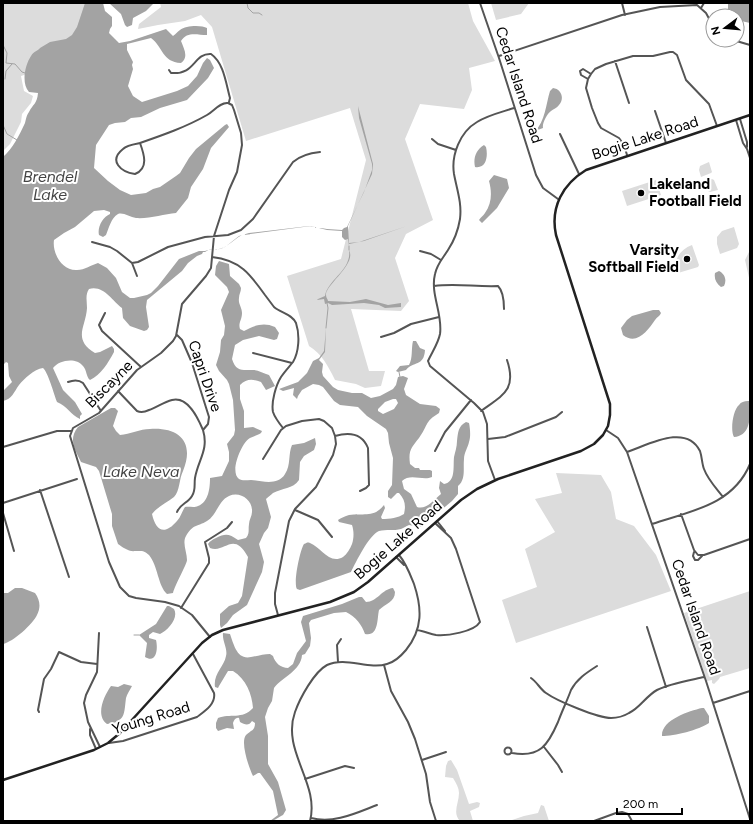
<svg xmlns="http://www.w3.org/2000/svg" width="753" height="824" font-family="Figtree,sans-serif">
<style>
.green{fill:#dcdcdc}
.water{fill:#a3a3a3;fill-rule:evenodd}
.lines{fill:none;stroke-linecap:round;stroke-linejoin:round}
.stream{stroke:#a3a3a3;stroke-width:1}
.minor{stroke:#555;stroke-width:2}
.secondary{stroke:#222;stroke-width:2.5}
.poi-dot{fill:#000;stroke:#fff;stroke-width:1.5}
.labels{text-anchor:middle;stroke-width:4;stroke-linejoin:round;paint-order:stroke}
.street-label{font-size:15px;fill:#000;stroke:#fff}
.poi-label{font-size:15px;font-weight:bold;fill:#000;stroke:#fff;text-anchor:start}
.water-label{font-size:16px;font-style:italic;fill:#444;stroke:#fff}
</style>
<rect width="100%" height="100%" fill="#fff"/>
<path class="green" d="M3 3H99L113 46 21 76 24 91 33 96 31 103 22 114 21 122 10 144 3 151Z
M160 3H468L473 21 495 61 469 68 472 90 464 109 420 104 405 139 433 220 406 234 395 258 409 301 401 311 351 309 369 371H385L381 386 365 388 356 384 335 380C328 366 322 354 309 346L287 276 341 259 366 160 350 108 246 141 212 27 201 15 185 21 158 25 138 29 139 24 161 7Z
M491 3H529L521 14 496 20Z
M709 162 712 172 711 173 701 177 699 170 700 166Z
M712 179 714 180 718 190 710 192 706 190 703 182Z
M656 180 661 195 627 206 622 191Z
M734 227 739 244 737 248 720 254 717 244V237L722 231Z
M692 245 699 265 698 267 678 273C673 260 679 250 692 245Z
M750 250V282L745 260Z
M556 473 601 475 611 492 616 519 634 526 656 555 671 591 516 643 502 600 537 587 525 549 555 532 535 499 562 493Z
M750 591V668L720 677 719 679 714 684 712 683V680L707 681 684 613Z
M451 760 457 770 469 804 477 802 480 803 479 807 470 811 473 821H460C452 813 459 803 459 793 459 788 456 783 453 778L445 777 446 766 448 761Z
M541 805 544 806 549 821H509L524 816 538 813Z"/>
<path class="water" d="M85 3H103L105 11 112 17V26L110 29 109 33 119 43 130 41 166 29 173 36C176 34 177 32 180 30 186 25 202 25 207 28V35C197 35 187 31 181 41 184 49 189 57 181 63 162 62 163 47 151 38L127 44V50L133 62 132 65 133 69 128 86 133 96 142 102 177 91 188 86 197 76 203 63 207 58 210 60 214 68 208 78 187 100 160 108 141 117 131 118 125 122 115 123 109 125 96 145 94 168 108 181 120 190 131 195 146 193 153 189 160 187 176 176 180 173 189 158 196 149 225 125 227 124 229 127 211 148 203 169 191 187 188 198 176 213C164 214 149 219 136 218 130 217 123 212 118 214 111 218 109 228 106 235L103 237 99 235C97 227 103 217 110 214V212L104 210 94 211 75 227 64 233 54 240C52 253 62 271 77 270 85 270 91 265 98 263L107 268 116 278 122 292 130 298H134L147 295 151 293 158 286 179 259 199 251H205L211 249 216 250 225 247 239 236 249 233 309 226 327 229 342 230 344 228 347 227 364 192 372 170V164L359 118 358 106 373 164 372 174 348 226 349 243 359 242 407 226 364 241 349 244V246L348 239 345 240 342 237V231L327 230 311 226 242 235C231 241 223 253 210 249L205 252H203L202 254 197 256 188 263 182 271 147 300 146 307 149 327 147 330 144 331 130 326 123 318 122 308C112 301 104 285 89 289 85 295 87 301 87 308 86 327 72 339 95 353L100 352 112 346 114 349V352C108 363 101 375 90 380 86 377 87 370 83 366 76 357 59 360 53 368L63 390 75 402 82 414 80 416V419C71 415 67 406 57 402 54 394 48 372 43 368 34 369 24 379 19 385 14 392 12 399 3 401V391L12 382 9 376 8 363 6 362 3 365V157C13 148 19 136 25 123 26 120 26 116 29 112 33 104 37 104 38 93L29 92C21 83 25 65 31 56 34 51 38 51 40 48L50 42 66 39 72 35 77 27Z
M109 3H154L146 11 133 18 132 25 127 27 125 25 121 14Z
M728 3H750V23L737 20V16H732L728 9Z
M553 88C561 89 565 98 559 105 557 108 553 109 551 111 547 114 542 123 543 128L535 131C545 122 546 104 550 91Z
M484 145 486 147C488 155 487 169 475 167 473 158 476 150 484 145Z
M494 175 507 179 509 188 497 208 482 223 479 220C481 217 483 216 485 213 492 203 492 192 489 181Z
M349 250C357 264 325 285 326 295 326 298 328 299 328 301L350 302 366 299 388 305 401 303V307L385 308 379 305 364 303 332 305 328 303 325 304 324 299 317 300 318 299 325 296C328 279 352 270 349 250Z
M219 261 229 264 230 276 239 284 241 288C241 292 239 294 239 298 238 304 242 307 242 313 242 320 238 323 240 329L244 331C255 325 264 322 275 327L279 333 277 339 274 340 259 336 243 340 235 345 232 359C236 372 243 370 253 370 258 370 264 374 269 375L275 386 266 390 261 382C253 379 247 378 240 385V399L244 411V428L253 427 262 431 261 433C258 435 254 436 250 438 242 442 229 472 239 479 242 481 247 480 251 480 262 481 278 486 285 474 291 465 288 454 292 445L304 443 315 438 316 444 314 450 304 456 300 462 299 480C293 489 282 488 273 493 271 495 268 497 266 499L271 517 268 528 264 533 259 544 264 562 262 572 247 605 233 615 227 623 221 628 220 625V614L229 606 238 603 242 596 248 557C233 530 225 554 210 548L208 544C210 541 212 540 216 538 226 533 229 534 238 540L246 538C250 533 248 530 249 524 249 520 252 516 252 512 253 500 240 491 229 496 218 501 217 515 207 521 197 527 193 524 186 536 182 543 187 552 187 560 187 564 175 585 173 593L167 594C158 586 158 566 149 555 144 550 141 551 135 551 129 552 122 547 118 544L112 526V514L99 471 96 467 81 462C75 450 68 439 78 427L111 408H115L118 411 113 426 116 431 120 435C130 434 140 429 150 429 179 427 195 442 183 471 179 479 180 491 174 497 167 503 158 506 152 514 156 532 165 535 177 521 181 517 182 511 185 507 189 506 194 508 198 506 209 502 210 487 210 478L222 476 229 461V452L227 444 234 435 235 430 233 400 229 384 227 380 219 371 216 365 220 352 221 340 224 335 225 326 221 310 229 292 227 287 215 275 216 266Z
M719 271C725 274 727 280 724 286L721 287C716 283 714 279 715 273Z
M653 310H659L661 313C660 316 657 317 655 320 648 330 637 346 623 335L621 328 627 320 632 316Z
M326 328 325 352 319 360 323 364 322 372 323 376 333 387 338 390 352 393H362L371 398 380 396 393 389 396 385 398 377 403 376 408 378 404 389 406 395 420 404 436 406 440 409 439 413C424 422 428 426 419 438 412 447 408 450 410 464L415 468H419L420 470H430L432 471V477C423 481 410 473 402 481L404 489 411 494 417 507C426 510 434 500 441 494L439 488 440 481 444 484C456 482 453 467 454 457 455 452 457 447 457 441 458 433 458 426 466 422L469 423C470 428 471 436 469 442 468 447 464 453 464 459 463 469 466 479 458 486V494L452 501 421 527 409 525C406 526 404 528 401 529 394 531 386 529 379 531 369 535 356 562 351 572L300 590 297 589C293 583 300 550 304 544 307 543 307 542 310 543 321 547 329 565 343 557 347 554 350 549 352 544 354 538 354 531 352 525L339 522 338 520C341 518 345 516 349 515 364 513 374 518 384 505L385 508 381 517 382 519C390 519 398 518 404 514 406 505 405 500 399 493H397L391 499 388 497V491L392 485 393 458 389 443 388 433 386 429 367 416 358 407 340 405 334 401 323 387 319 385 313 384 302 390 298 396 297 399 293 395 294 388 283 391 279 389 298 382 307 373 313 361 319 358 324 351ZM393 399H396L398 403 394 409 383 414 378 411V409L385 402Z
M413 341H416L420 348 425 350C424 367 413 361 406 370L398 372 396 371 400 366 409 365C413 358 411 349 413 341Z
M748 401H750C750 414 752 436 734 437 730 430 733 410 739 405 741 402 744 401 748 401Z
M15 588H22L35 593C40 600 41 607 37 615 33 624 13 642 3 644V593H8Z
M393 588 395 592C395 602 385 604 379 610 377 618 379 637 365 634 362 625 356 617 346 612L334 613 311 620 309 623 311 638 310 646 305 654 302 655C301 671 282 677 274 688L272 701 268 708 265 717 268 736V764L278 782 286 810 283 815C279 817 274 821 270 821L278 815 273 791 260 773H258L253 776C249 768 240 742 246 735 251 730 255 731 255 723L252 721C249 726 245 725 240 722L239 718C236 717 234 720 233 723L234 729 227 728 218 731 216 728V723L218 718C230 713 242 720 253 708 252 694 246 679 233 671H228L219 686 218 688 215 687C213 674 224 667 226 656 228 649 222 641 223 633L230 634C234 645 237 660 251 657 258 656 264 654 270 654L273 656C275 663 281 668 288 668L293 664 297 653 306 641 301 622 303 616 342 604 359 597H362L366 602C377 602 382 589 393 588Z
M167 606H169L174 609C179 618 168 630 160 634L153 632 149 635V638L156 640C158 648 157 664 145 657L147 643 139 635 156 624Z
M124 684 132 686C130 690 127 694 126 698 124 713 126 722 107 724 95 715 104 696 111 686L118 687Z
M702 708H704L709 716V723C699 730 674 736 662 736 661 720 689 711 702 708Z"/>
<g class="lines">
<path class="stream" d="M247 3 248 8 253 13H259L262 15
M3 45 7 53 6 63 15 64 22 72 25 73
M5 79 6 71 12 64
M3 125 7 134 17 140
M349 246V250
M326 328 328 308 327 303
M399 372 400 377
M134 635H139"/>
<path class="minor" d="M480 3 499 58 536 175 543 188 558 199
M622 3 625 15
M701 8 704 3
M733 40 750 45
M499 56 622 15 660 7 697 5 706 13 713 26
M615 61 629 103
M169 70 171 73C196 75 193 53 211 54 224 63 226 84 230 98L229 102
M588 79 581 75 580 71 583 69 591 74
M655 111 666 143
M740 119 747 142V147
M736 120 743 143 747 149 750 158
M560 134 579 174
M432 139 438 144 456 150
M140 143C163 135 186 127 207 115 214 111 220 102 228 103
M140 143C144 154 149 168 135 174 121 172 108 161 123 149 127 145 135 144 140 143Z
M627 155 624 145 619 138 601 128 598 123 592 108 586 88 588 79 591 74 595 69 606 64 633 56H653L670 52H673L677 55 686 80 709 104 717 126
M92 242 110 247 117 251 132 263 137 276
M420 251 431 254 441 260
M212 257C240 260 250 274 265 295 268 299 271 303 274 307 281 313 292 314 296 323 300 335 299 352 293 362 289 367 285 371 281 377 276 385 271 402 273 412 275 418 279 423 283 428
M132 263 138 262 168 247 205 237 228 235 241 230 253 219 293 162C301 155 310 153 320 152
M434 286C455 283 476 287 498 286 503 291 504 301 504 309
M105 313 99 325 102 331 141 367
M177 335 182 340 192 363 209 417 208 424 203 430C209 450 198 460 195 478 194 484 196 490 192 496 188 503 180 504 177 512
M381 337 394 333 411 324 439 317
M253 353 292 363
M68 382C73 380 78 379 83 383L101 411
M118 391 137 411C141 413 145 412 149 410 157 407 164 402 172 400 188 396 198 418 203 430
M481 411C503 395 517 390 507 360
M606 430 618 438 627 452 706 681 750 819
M335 436C349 432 362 433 368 448L369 485 366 488 360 491
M488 439 505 437 556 417 562 412
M3 447 57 431H71
M435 451 445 432 471 400
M627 452C648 445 686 423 700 451 702 457 702 464 704 469 708 480 717 489 723 497
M263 459 281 430 286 426 302 421 319 419 324 421 332 428 335 436 336 444 333 455 316 487 295 509 289 521 275 593V604L278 615
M495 480 488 461 487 424 483 412 474 403 430 366 428 361C432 352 438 344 440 334 443 314 430 294 435 274 437 264 443 258 448 250 454 241 458 231 460 219 462 203 457 190 454 174 451 155 460 132 477 122 488 115 502 112 514 108
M40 490 69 577
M3 503 77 479
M295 510 318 520 332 537
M3 513 14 551
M681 514 694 550 698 555H704L750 539
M437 521 445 531
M652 524C691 511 733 505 750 464
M694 552 693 556 695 560H698L702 556
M396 557 404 565
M181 608 209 563V558L205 542 227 528 232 522
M647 627 666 687
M417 630C424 631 430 634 436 635 447 636 474 632 480 622L456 549 451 538 435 523
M99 633 97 672 86 695 84 703 88 722 100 747
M210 637 192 615 179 606 165 602 136 598 129 596 120 587 109 562 70 436 73 428 99 413 137 370 161 353 173 341 176 336 182 304 206 276 211 268 214 236 229 190 237 172 242 145 241 133 234 110 232 105 228 103
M338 662 337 645 341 639
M384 665 391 691 408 722 415 739 426 774 430 802 436 821
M531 678C537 682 540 689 546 693 557 701 598 718 611 718 617 718 624 716 629 713 640 708 646 696 657 690 668 684 691 680 704 677
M713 703 750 691
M39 712 38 710 44 679 51 669 59 652 81 662 97 664
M90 729V735L96 749
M109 743 123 741 197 717C205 711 216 704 214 693L193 654
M544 747 558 765 562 772
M504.5 751a3.5 3.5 0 1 1 7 0a3.5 3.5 0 1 1-7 0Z
M512 753C540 758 548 745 558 722 562 711 567 701 571 690 577 679 586 673 597 666
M422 760 446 752
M305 779 345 766 354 768
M311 818C334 824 356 813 377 805
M310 821C320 783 281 751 295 712 300 698 314 672 327 665 346 656 368 670 387 664 395 662 401 656 406 650 423 629 422 608 414 584 410 574 406 563 399 555
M594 821 616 813 622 812 628 814 632 821"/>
<path class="secondary" d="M3 780 94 750 108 743 120 733 202 643 212 635 223 630 330 602 354 592 368 582 461 500 477 489 498 479 581 451 594 444 603 435 608 426 610 415V404L556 235C550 207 563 184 586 170L750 115"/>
</g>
<g class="poi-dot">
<circle cx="641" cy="193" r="4"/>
<circle cx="687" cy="259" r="4"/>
</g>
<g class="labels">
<g class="street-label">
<text transform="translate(519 85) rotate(72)" y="5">Cedar Island Road</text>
<text transform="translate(645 138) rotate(-18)" y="5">Bogie Lake Road</text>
<text transform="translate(205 376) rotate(71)" y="5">Capri Drive</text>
<text transform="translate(109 384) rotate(-45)" y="5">Biscayne</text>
<text transform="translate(398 540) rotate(-41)" y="5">Bogie Lake Road</text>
<text transform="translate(696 617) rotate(71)" y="5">Cedar Island Road</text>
<text transform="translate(151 718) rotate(-17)" y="5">Young Road</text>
</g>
<g class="poi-label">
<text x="649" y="189">Lakeland<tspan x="649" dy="17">Football Field</tspan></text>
<text x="679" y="255" text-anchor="end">Varsity<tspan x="679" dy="17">Softball Field</tspan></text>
</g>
<g class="water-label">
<text x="50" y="182">Brendel<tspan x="50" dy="18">Lake</tspan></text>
<text x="141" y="477">Lake Neva</text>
</g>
</g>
<rect width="753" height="824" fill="none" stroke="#000000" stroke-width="8"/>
<g transform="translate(725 28) rotate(254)"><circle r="19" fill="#ffffff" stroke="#999999"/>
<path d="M0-3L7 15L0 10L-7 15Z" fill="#000000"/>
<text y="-6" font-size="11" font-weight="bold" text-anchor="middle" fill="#000000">N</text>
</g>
<path d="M617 808v6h65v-6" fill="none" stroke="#000000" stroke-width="2"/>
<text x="623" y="808" font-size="12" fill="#000000" stroke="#ffffff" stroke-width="3" paint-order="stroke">200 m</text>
</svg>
